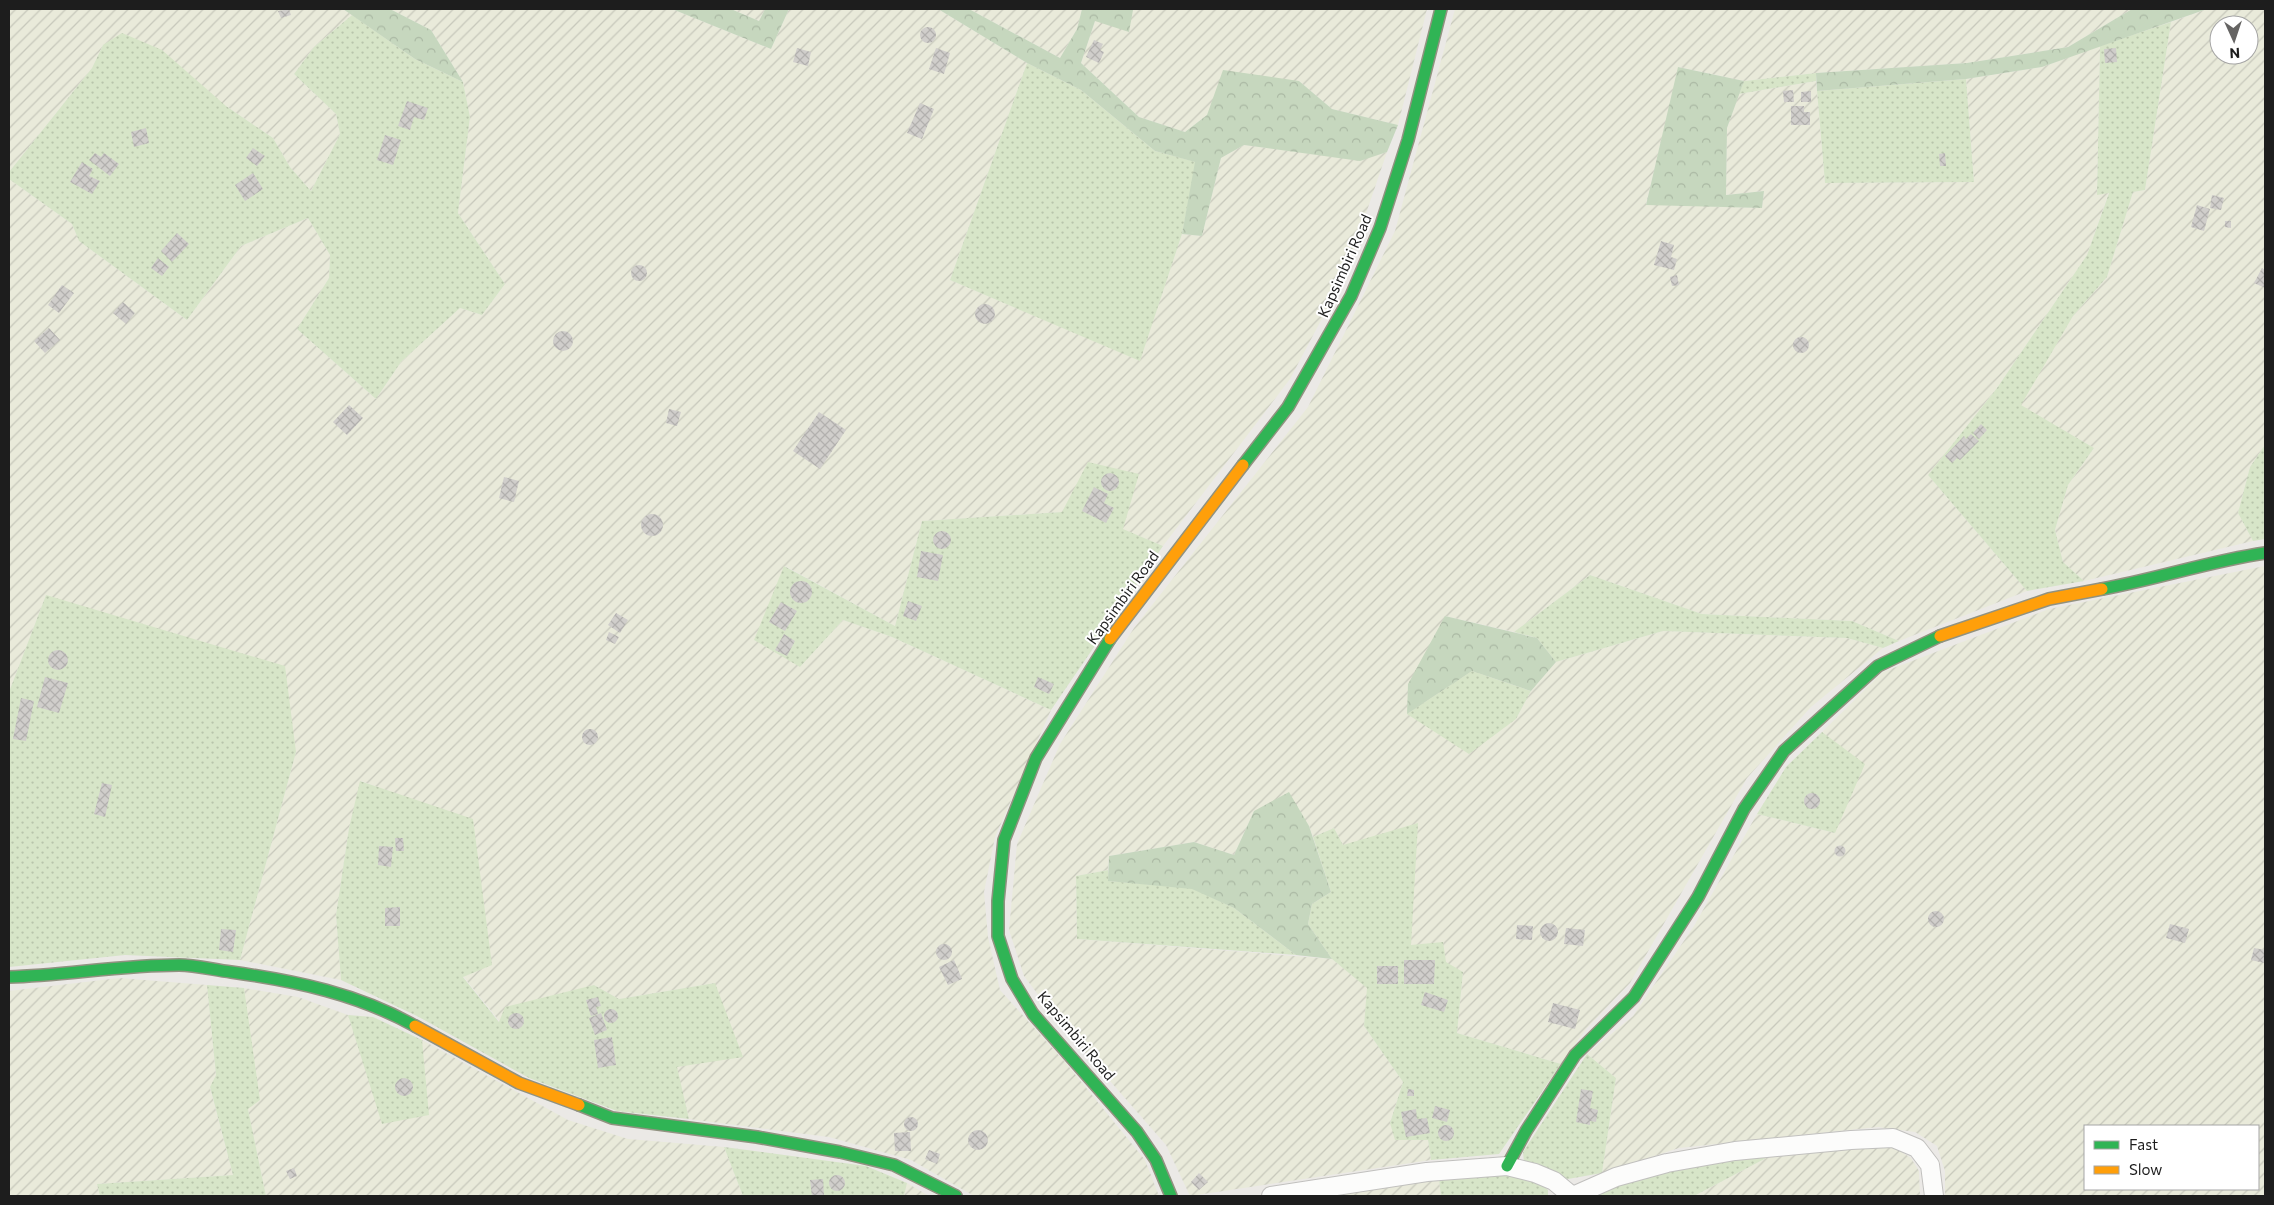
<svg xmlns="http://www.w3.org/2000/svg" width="2274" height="1205" font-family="Commissioner,sans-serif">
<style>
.farmland{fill:url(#farmland-furrows);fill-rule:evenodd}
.grass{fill:url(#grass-dots)}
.forest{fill:url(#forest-crowns)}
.building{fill:url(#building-cross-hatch)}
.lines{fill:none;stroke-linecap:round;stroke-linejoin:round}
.street-casing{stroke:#c1c0be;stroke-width:20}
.fast-casing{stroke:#919280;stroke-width:14}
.slow-casing{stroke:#919280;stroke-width:14}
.street{stroke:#fcfcfb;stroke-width:18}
.fast{stroke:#30b455;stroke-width:11}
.slow{stroke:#ff9f0a;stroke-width:11}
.labels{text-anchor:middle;stroke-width:4;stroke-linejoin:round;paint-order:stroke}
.street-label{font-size:15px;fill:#1d1d1d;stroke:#fff}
</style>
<defs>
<pattern id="farmland-furrows" width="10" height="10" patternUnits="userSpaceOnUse" patternTransform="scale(1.25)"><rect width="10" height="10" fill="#e9eada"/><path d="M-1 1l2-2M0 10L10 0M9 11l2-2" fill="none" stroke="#c7c8bb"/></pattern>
<pattern id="grass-dots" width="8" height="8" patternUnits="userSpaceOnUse" patternTransform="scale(1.25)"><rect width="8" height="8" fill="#d7e5c8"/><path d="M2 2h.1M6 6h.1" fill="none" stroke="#b8c4ab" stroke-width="1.8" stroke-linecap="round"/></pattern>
<pattern id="forest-crowns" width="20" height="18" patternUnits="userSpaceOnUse" patternTransform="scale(1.25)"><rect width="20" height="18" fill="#c6d7be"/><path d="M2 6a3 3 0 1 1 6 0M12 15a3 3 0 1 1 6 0" fill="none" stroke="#aab8a3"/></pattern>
<pattern id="building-cross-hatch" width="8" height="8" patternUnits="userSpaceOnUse" patternTransform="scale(1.25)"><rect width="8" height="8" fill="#d0cecb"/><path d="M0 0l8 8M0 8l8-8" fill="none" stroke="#b2b0ae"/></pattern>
</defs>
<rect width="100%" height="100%" fill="#ebe9e6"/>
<path class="farmland" d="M9 9H343L352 15 314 47 294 74 336 114 340 134 311 191 290 167 273 138 226 106 103 45 92 68 9 172Z
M390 9H672L771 49 789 9H938L1027 63 950 280 1140 360 1182 234 1202 236 1221 158 1244 145 1360 160 1387 152 1345 275 1290 379 1163 546 1122 529 1062 512 922 521 895 626 785 566 800 667 843 620 892 637 1051 710 995 837 984 892 988 937 1000 990 1065 1062 1145 1160 1159 1196H974L911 1160 829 1137 689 1119 676 1066 715 983 619 999 594 985 500 1022 463 976 407 798 361 781 349 828 336 915 341 980 240 960 296 752 46 595 9 692V179L72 224 79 241 187 320 241 246 308 218 330 255 329 278 297 329 376 399 401 362 460 308 482 315 505 284 458 213 470 117 463 82 431 30Z
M731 9H765L759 21Z
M969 9H1082L1077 29 1060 58Z
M1131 9H1427L1398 125 1332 109 1299 81 1207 115 1185 132 1139 117 1081 63 1095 21 1133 10Z
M1455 9H2132L2068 47 1968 63 1816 73 1744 81 1679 67 1646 204 1762 208 1764 191 1726 195 1727 128 1739 94 1816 81 1825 183 1974 182 1966 79 2042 67 2100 46 2097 194 2109 192 2087 255 1997 388 1928 475 2027 591 1899 641 1852 621 1702 614 1590 575 1514 632 1445 616 1516 719 1531 691 1556 662 1663 631 1847 638 1883 648 1811 707 1747 778 1630 983 1586 1029 1561 1064 1457 1033 1463 972 1411 945 1343 845 1334 828 1313 837 1309 826 1254 811 1234 855 1194 842 1109 856 1108 870 1076 876 1077 939 1332 959 1368 988 1364 1026 1403 1082 1390 1123 1428 1140 1431 1160 1190 1196 1166 1145 1061 1025 1024 976 1009 930 1017 844 1060 744 1134 628 1308 407 1395 231Z
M2207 9H2265V445L2250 467 2238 513 2253 541 2084 581 2063 562 2055 530 2068 485 2094 448 2020 405 2073 316 2107 277 2133 192 2145 190 2171 22ZM2219 25H2249V55H2219Z
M2265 566V1196H1945V1171L1937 1146 1915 1132 1878 1127 1679 1148 1602 1173 1616 1078 1587 1054 1633 1016 1694 926 1757 814 1835 833 1822 732 1883 672 2049 609ZM2085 1126H2258V1189H2085Z
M119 978 207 985 216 1075 210 1088 233 1175 97 1184 100 1196H9V991Z
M244 988 298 997 348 1015 383 1124 422 1040 568 1120 628 1139 724 1147 743 1196H266L248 1109Z
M1891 1145 1911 1158 1919 1171 1920 1196H1694L1772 1155Z
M1439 1179 1441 1196H1328Z
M907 1183 929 1196H904Z"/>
<path class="grass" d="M352 15 415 59 463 82 470 117 458 213 505 284 482 315 460 308 401 362 376 399 297 329 329 278 330 255 308 218 241 246 187 320 79 241 72 224 9 179V172L92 68 103 45 122 33 162 50 226 106 273 138 290 167 311 191 340 134 336 114 294 74 314 47Z
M2171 22 2145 190 2133 192 2107 277 2073 316 2021 405 2094 448 2068 485 2055 530 2063 562 2084 581 2027 591 1928 475 1997 388 2087 255 2109 193 2097 195 2100 46Z
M1027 63 1081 90 1155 151 1196 162 1182 234 1140 361 950 280Z
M1816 73V81L1739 94 1744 81Z
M1966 79 1974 182 1825 183 1817 91Z
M2265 445V539L2253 541 2238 513 2250 467Z
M1088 462 1139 474 1123 529 1163 546 1051 710 892 637 843 620 800 667 754 640 784 566 895 626 922 521 1062 512Z
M1590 575 1702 614 1852 621 1899 641 1883 648 1847 638 1663 631 1556 662 1537 638 1514 632Z
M46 595 285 666 296 752 240 960 125 955 9 967V692Z
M1472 671 1531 691 1516 719 1469 754 1407 714Z
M1822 732 1865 764 1835 833 1757 814 1786 767Z
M360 781 473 819 492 965 463 977 499 1022 505 1007 594 985 619 999 715 983 743 1057 677 1067 689 1119 617 1111 529 1078 417 1016 341 980 336 915 349 828Z
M1418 823 1411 945 1443 942 1446 962 1463 972 1457 1033 1561 1064 1499 1154 1431 1160 1428 1140H1395L1390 1123 1403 1082 1364 1026 1367 988 1332 959 1308 924 1312 904 1331 892 1313 837 1334 828 1343 845Z
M1108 870 1109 881 1192 888 1234 908 1296 955 1077 939 1076 876Z
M207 985 244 988 260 1100 248 1109 266 1196H100L97 1184 233 1175 210 1087 216 1075Z
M348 1015 373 1017 422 1040 429 1115 382 1124Z
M1587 1054 1616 1078 1602 1173 1568 1179 1524 1163 1523 1152Z
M724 1147 866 1166 907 1183 904 1196H743Z
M1772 1155 1694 1196H1587L1638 1178 1705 1163Z
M1505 1173 1536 1180 1548 1190V1196H1441L1439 1179Z"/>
<path class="forest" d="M343 9H390L431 30 463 82 415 59Z
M672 9H731L759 21 765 9H789L771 49Z
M938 9H969L1060 58 1077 29 1082 9 1133 10 1129 32 1095 21 1081 63 1139 117 1185 132 1207 115 1223 70 1299 81 1332 109 1398 125 1387 152 1360 161 1244 145 1221 158 1202 236 1182 234 1195 162 1155 151 1081 90 1027 63Z
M2132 9H2207L2042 67 1966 79 1817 91 1816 73 1967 63 2068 47Z
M1678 67 1744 81 1727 128 1726 195 1764 191 1762 208 1646 205Z
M1445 616 1537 638 1556 662 1531 691 1472 671 1407 714 1408 684Z
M1289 792 1309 826 1331 892 1312 904 1308 924 1332 959 1296 955 1234 908 1192 889 1108 881 1109 856 1194 842 1234 855 1254 811Z"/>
<path class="building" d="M289 9 291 15 281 18 278 11Z
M920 35a8 8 0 1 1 16 0a8 8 0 1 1-16 0Z
M1094 40 1103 44 1100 50 1104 52 1099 63 1086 57Z
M797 48 811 52 808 66 793 62Z
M936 48 950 53 944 74 929 69Z
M2116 48 2117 62 2105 63 2104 49Z
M1793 90 1794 102H1784L1783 91Z
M1811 91V102H1801V92Z
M407 101 428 108 424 120 414 117 410 130 398 126Z
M920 103 934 109 922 139 907 133Z
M1791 106H1804V112H1810V125H1791Z
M146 128 149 143 134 147 131 132Z
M385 135 401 140 393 165 377 160Z
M253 148 265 156 257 166 246 158Z
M95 153 101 157 104 153 119 164 110 176 89 160Z
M1945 153 1946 166H1940L1939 154Z
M82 162 93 169 89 176 100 181 92 194 70 182Z
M253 173 263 189 245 201 235 185Z
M2212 195 2224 198 2221 210 2210 208Z
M2197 205 2210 209 2204 231 2191 227Z
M2225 221H2231V228L2225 227Z
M177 233 189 244 172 262 161 251Z
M1661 241 1674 245 1671 257 1677 259 1674 270 1654 265Z
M158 258 169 267 162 276 151 268Z
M631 273a8 8 0 1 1 16 0a8 8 0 1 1-16 0Z
M2262 268 2265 270V288L2254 283Z
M1677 275 1679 285 1672 286 1670 277Z
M62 285 74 293 59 313 48 305Z
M123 302 135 313 126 324 113 313Z
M975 314a10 10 0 1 1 20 0a10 10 0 1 1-20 0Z
M49 328 60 340 45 353 34 341Z
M553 341a10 10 0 1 1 20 0a10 10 0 1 1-20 0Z
M1793 345a8 8 0 1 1 16 0a8 8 0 1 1-16 0Z
M349 405 363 418 347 435 333 422Z
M669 409 681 412 677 426 666 423Z
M819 412 846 430 820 469 793 451Z
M1981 424 1987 430 1979 439 1973 433Z
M1971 434 1979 441 1960 460 1957 458 1952 463 1945 456 1964 436 1966 439Z
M1101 482a9 9 0 1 1 18 0a9 9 0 1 1-18 0Z
M504 477 519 481 514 502 499 498Z
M1094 487 1108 494 1104 503 1114 508 1106 523 1082 511Z
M641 525a11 11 0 1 1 22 0a11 11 0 1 1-22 0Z
M933 540a9 9 0 1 1 18 0a9 9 0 1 1-18 0Z
M921 551 943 555 938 581 917 577Z
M790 592a11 11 0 1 1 22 0a11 11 0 1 1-22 0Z
M908 601 922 606 916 621 903 616Z
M781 602 797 611 785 631 769 622Z
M616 613 628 620 620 633 608 625Z
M609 632 619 637 615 644 606 640Z
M784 634 795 641 787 656 775 650Z
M48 660a10 10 0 1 1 20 0a10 10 0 1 1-20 0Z
M45 677 68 683 59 713 37 707Z
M1038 677 1054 684 1049 694 1034 687Z
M21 698 34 701 26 741 13 739Z
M582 737a8 8 0 1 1 16 0a8 8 0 1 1-16 0Z
M102 783 112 785 105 817 94 814Z
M1804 801a8 8 0 1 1 16 0a8 8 0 1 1-16 0Z
M395 838H403L404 851H396Z
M1834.5 851a5.5 5.5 0 1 1 11 0a5.5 5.5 0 1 1-11 0Z
M379 846 393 847 391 867 378 865Z
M400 907V926H385V908Z
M1928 919a8 8 0 1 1 16 0a8 8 0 1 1-16 0Z
M1540 932a9 9 0 1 1 18 0a9 9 0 1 1-18 0Z
M2170 924 2189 929 2185 943 2166 938Z
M1517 925 1533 926 1532 940 1516 939Z
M1566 928 1585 930 1583 946 1564 944Z
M221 929 236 930 233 952 219 950Z
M936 952a8 8 0 1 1 16 0a8 8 0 1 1-16 0Z
M2254 948 2265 950 2264 963 2251 960Z
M954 960 962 979 948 985 939 967Z
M1404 960H1435L1434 984H1404Z
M1377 966H1398V984H1377Z
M1425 992 1448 1000 1444 1012 1421 1005Z
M598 997 601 1006 596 1007 598 1014 591 1016 586 1000Z
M1553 1003 1580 1010 1575 1029 1548 1022Z
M604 1016a7 7 0 1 1 14 0a7 7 0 1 1-14 0Z
M601 1013 607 1030 595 1035 589 1018Z
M508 1021a8 8 0 1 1 16 0a8 8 0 1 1-16 0Z
M612 1037 616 1065 598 1068 594 1040Z
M395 1087a9 9 0 1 1 18 0a9 9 0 1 1-18 0Z
M1408 1089 1414 1090V1096H1407Z
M1581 1089 1593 1091 1590 1108 1598 1110 1596 1122 1590 1121V1125L1576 1122Z
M1435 1106 1450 1110 1447 1122 1432 1118Z
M1416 1109 1417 1119 1427 1118 1430 1133 1406 1137 1401 1112Z
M904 1124a7 7 0 1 1 14 0a7 7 0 1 1-14 0Z
M1438 1133a8 8 0 1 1 16 0a8 8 0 1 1-16 0Z
M968 1140a10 10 0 1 1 20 0a10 10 0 1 1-20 0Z
M910 1132 911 1151H895L894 1133Z
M929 1150 940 1154 937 1164 925 1159Z
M294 1168 297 1176 290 1179 286 1171Z
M1199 1173 1208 1182 1199 1190 1191 1182Z
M829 1183a8 8 0 1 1 16 0a8 8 0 1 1-16 0Z
M823 1179 824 1195 812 1196 810 1180Z"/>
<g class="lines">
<defs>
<path id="street" d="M1271 1196 1427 1172 1507 1166 1535 1173 1554 1181 1572 1196
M1573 1196 1616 1177 1667 1163 1735 1151 1851 1140 1893 1138 1917 1148 1930 1165 1934 1196"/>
<path id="fast" d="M1243 465 1288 407 1351 296 1380 228 1408 140 1441 9
M2102 589C2157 579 2210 561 2265 553
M1110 639 1036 758 1004 840 998 901V936L1012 979 1033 1014 1137 1132 1156 1160 1171 1196
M9 977C66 975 122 965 179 965 196 965 214 970 231 972 296 981 358 994 415 1026
M579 1105 612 1118 757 1137 840 1152 894 1165 956 1196
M1507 1166 1526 1131 1575 1055 1634 997 1698 897 1744 809 1784 751 1878 666 1940 636"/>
<path id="slow" d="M1940 636 2049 599 2102 589
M1110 639 1243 465
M415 1026 519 1083 579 1105"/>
</defs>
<use href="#street" class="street-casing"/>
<use href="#fast" class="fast-casing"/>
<use href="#slow" class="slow-casing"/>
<use href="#street" class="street"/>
<use href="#fast" class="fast"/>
<use href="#slow" class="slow"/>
</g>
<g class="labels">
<g class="street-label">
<text transform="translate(1345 266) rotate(-66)" y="5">Kapsimbiri Road</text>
<text transform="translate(1123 598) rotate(-54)" y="5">Kapsimbiri Road</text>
<text transform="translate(1076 1036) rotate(50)" y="5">Kapsimbiri Road</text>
</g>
</g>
<rect width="2274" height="1205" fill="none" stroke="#1d1d1d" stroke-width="20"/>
<rect x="2084" y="1125" width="175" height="65" fill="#ffffff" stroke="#a5a5a5"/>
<rect x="2094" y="1141" width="25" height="8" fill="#30b455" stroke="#a5a5a5"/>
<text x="2129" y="1150" font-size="15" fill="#1d1d1d">Fast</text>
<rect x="2094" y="1166" width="25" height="8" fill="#ff9f0a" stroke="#a5a5a5"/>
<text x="2129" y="1175" font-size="15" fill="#1d1d1d">Slow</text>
<g transform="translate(2234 40) rotate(177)"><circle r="24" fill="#ffffff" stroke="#a5a5a5"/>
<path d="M0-4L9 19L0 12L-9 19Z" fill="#656463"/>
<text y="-8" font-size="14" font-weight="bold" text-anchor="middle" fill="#1d1d1d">N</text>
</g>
</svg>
